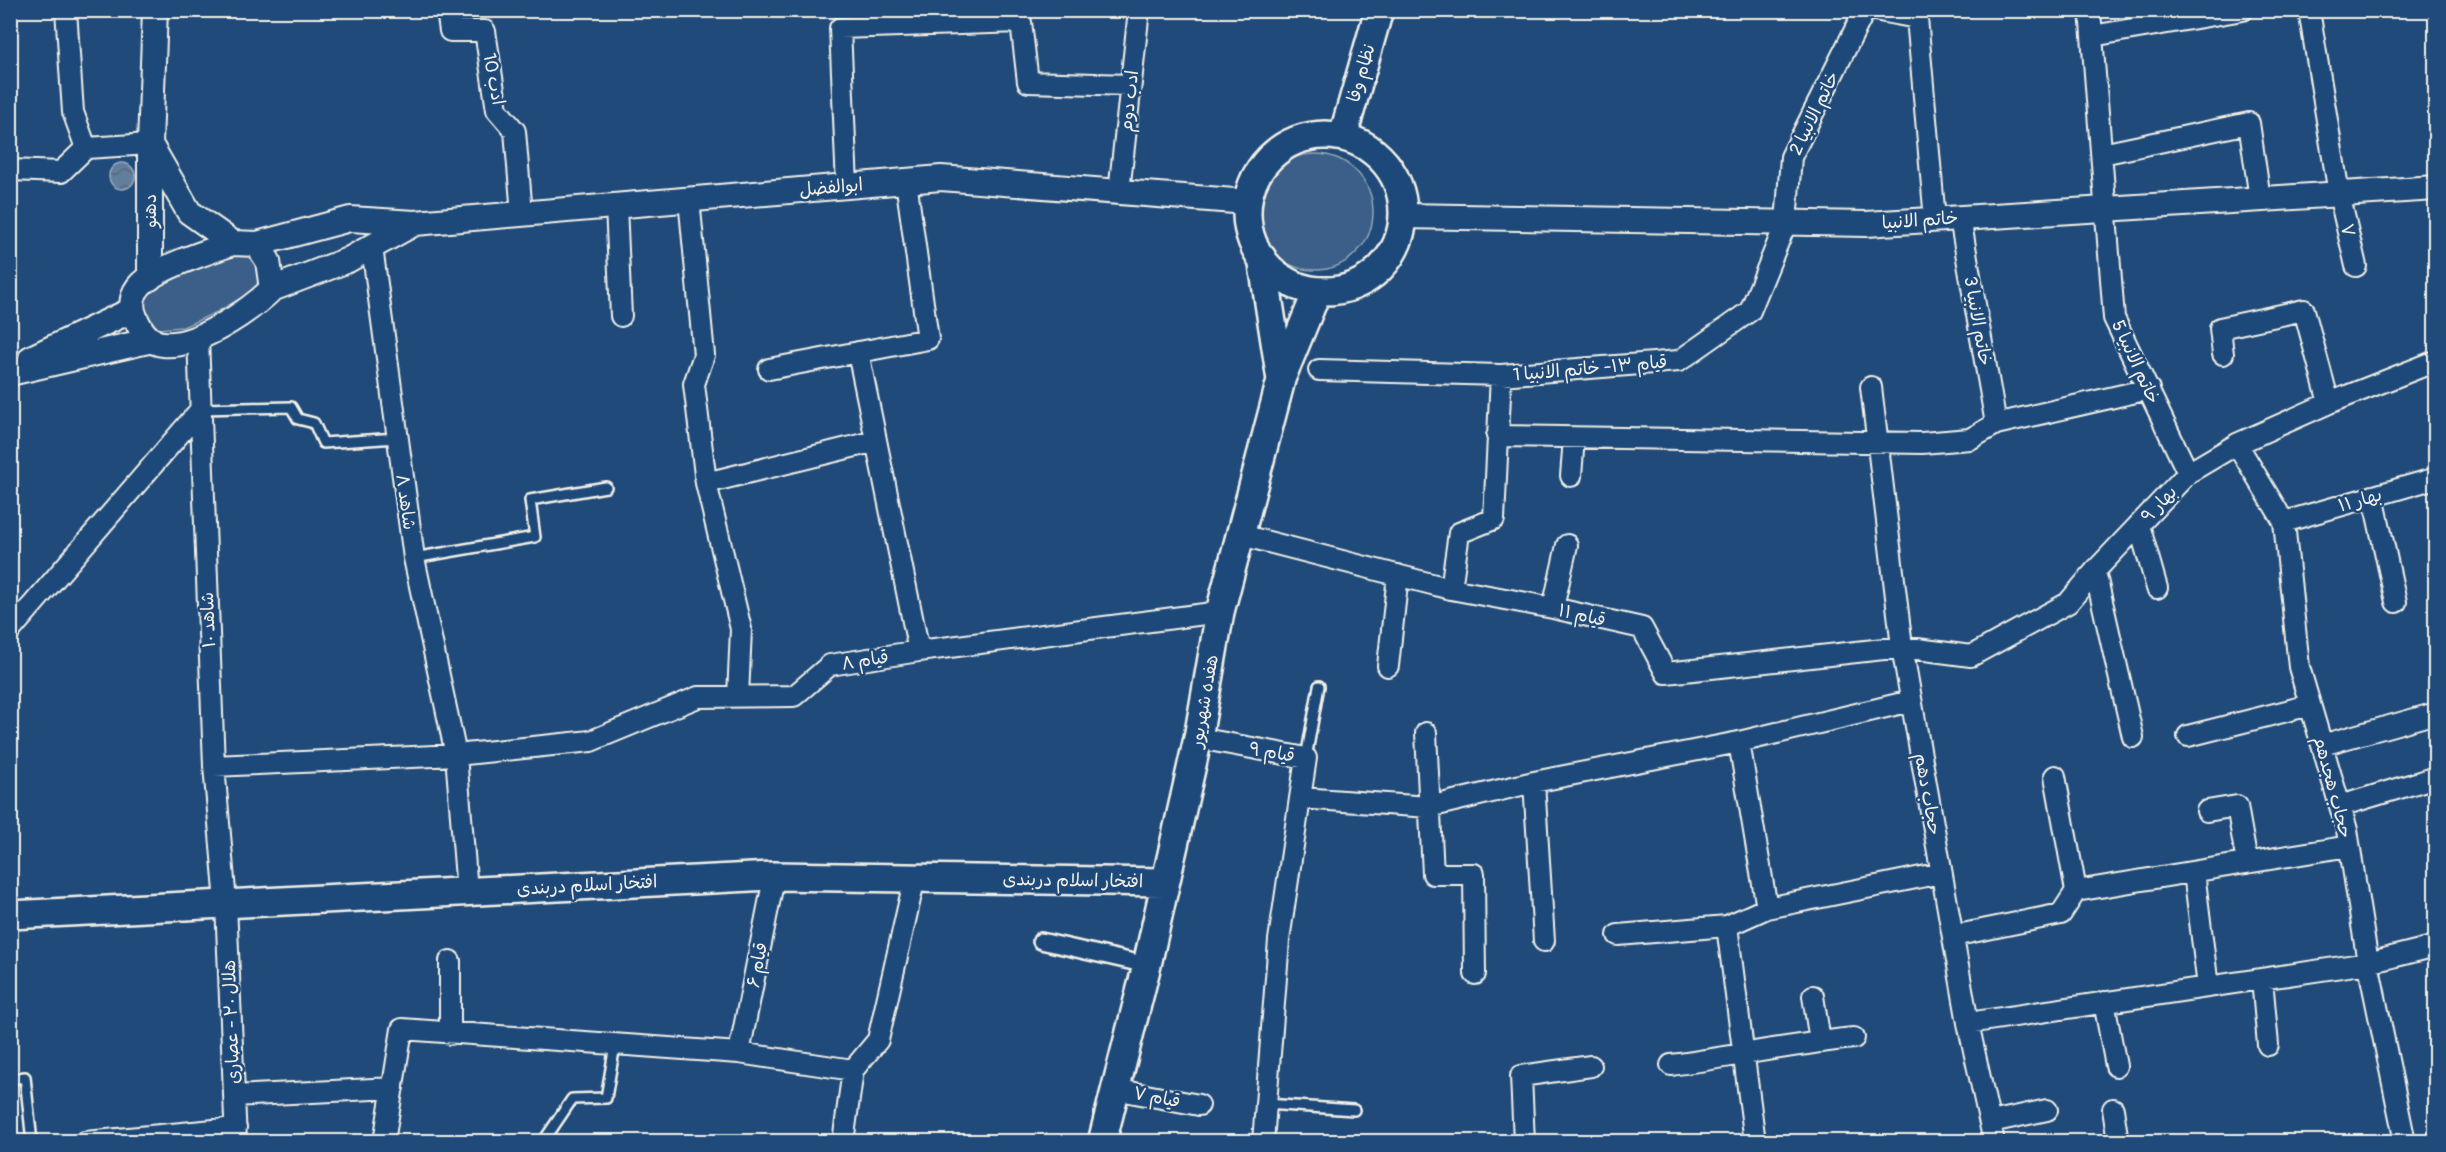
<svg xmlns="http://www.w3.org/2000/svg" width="2446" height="1152" font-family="Pangolin,'Playpen Sans Arabic',sans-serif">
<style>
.green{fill:#3a5f88;stroke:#97a8b8;stroke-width:1.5}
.water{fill:url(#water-waves);stroke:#9cacbb;stroke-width:1.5}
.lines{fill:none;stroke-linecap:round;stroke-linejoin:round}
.service-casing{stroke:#f4f1e8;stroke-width:14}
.pedestrian-casing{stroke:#f4f1e8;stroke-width:20}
.minor-casing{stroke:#f4f1e8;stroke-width:24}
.tertiary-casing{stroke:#f4f1e8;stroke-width:28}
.secondary-casing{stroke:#f4f1e8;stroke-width:32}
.service{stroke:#1f4a7a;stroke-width:9}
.pedestrian{stroke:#1f4a7a;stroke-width:15}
.minor{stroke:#1f4a7a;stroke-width:20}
.tertiary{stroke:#1f4a7a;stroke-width:24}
.secondary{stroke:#1f4a7a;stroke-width:27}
.labels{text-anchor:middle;stroke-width:5;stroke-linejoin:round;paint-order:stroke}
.street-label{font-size:18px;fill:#f4f1e8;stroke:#1f4a7a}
</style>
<defs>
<pattern id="water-waves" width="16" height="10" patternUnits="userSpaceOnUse" patternTransform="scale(1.5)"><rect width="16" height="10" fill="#627e9d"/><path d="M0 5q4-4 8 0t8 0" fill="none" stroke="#58687a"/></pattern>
</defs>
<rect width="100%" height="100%" fill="#1f4a7a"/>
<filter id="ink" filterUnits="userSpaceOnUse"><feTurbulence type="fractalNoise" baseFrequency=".0167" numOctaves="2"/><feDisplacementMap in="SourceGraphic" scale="12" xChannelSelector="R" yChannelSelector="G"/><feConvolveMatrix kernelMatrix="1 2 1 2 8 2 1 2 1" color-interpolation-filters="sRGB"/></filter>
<g filter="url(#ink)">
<path class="green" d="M1257 212a58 58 0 1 1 116 0a58 58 0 1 1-116 0Z
M251 251 262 270 255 290 217 312 183 327 157 329 147 319 140 298 146 289 212 256Z"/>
<path class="water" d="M109 176a13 13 0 1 1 26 0a13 13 0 1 1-26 0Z"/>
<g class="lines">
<defs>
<path id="service" d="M201 409 291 407 298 419 314 423 323 443 397 438
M414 558 535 537 530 500 606 487
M1306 758 1319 686
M10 1079 25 1077 32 1142
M1266 1104 1354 1110
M543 1142 572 1099 606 1098 615 1045"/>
<path id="pedestrian" d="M1041 941 1147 965"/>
<path id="minor" d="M66 10 73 112 86 148
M447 10 450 31H485L497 110 515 131 522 214
M1874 10 1917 18 1935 220
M2090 10 2114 318 2188 473
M2309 10 2339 194 2356 266
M2092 36 2243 10
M2102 154 2249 123 2260 199
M10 170 61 172 86 148 150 144
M847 186 840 28 1021 22 1028 82 1130 85
M1119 192 1139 10
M689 199 704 355 694 384 706 483 741 629 738 697
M616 206 621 316
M1960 218 1996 424
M372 247 414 558 456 755 467 891
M198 337 214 766 226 903 236 1142
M858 352 919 651
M2223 354 2220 328 2304 310 2329 403
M769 369 928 339 906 181
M1319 370 1501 375 1679 361 1750 311 1786 223 1791 157 1865 10
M1871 387 1902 647 1968 1023 1994 1142
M1497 436 1922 443 1970 439 1996 424 2149 389
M2237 444 2284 522 2299 667 2347 830 2368 963 2405 1142
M1571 476 1574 438
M706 483 876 441
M2373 496 2396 602
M2284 522 2436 478
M2139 525 2157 588
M1241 535 1451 589 1553 608 1642 628 1666 673 1902 647 1971 656 2068 603 2095 571 2188 473 2237 444 2329 403 2436 361
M2095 571 2133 737
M1451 589 1459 533 1494 519 1501 375
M1553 608 1567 545
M10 631 201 409
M1388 666 1398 575
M1426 733 1433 874H1474L1475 974
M2188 736 2310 705
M1198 738 1306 758 1279 940 1263 1142
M1739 742 1767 908
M2322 745 2436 713
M214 766 456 755 591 741 698 697 794 696 830 665 919 651 1220 612
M2055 776 2076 891 2349 846
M1534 782 1544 941
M1301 798 1429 807 1534 782 1739 742 1911 701
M2340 806 2436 777
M2207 811 2237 806 2247 863
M2194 872 2208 987
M1727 926 1755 1142
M1618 935 1727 926 1767 908 1941 873
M1953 936 2061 914 2076 891
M450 961V1034
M2262 979 2268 1045
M1813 996 1820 1041
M2104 1002 2116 1066
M1968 1023 2368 963 2436 946
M739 1053 772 888 773 876
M1671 1065C1732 1057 1793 1044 1854 1038
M1114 1089 1199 1105
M234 1096 393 1088
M2113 1109 2118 1142
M1991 1122 2047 1110
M85 1142 236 1128
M384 1142 402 1029 739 1053 853 1070
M843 1142 853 1070 878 1040 915 877
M1524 1142 1521 1076 1591 1066"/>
<path id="tertiary" d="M151 146 189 212 233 243
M1403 216 1866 224 2436 188
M233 243 257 244 268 261 272 289C249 311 196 348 163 344 149 343 140 329 135 317 130 306 132 293 141 284 158 267 210 251 233 243Z
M257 244 350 219 415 223 941 178 1247 202
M150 278V144L155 10
M272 289 348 260 415 223
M31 358 132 310
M10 373 152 340"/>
<path id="secondary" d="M1247 213a78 78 0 1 1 156 0a78 78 0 1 1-156 0Z
M1343 136 1379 10
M1281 379 1317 292
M10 915 773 876 1164 882
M1102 1142 1147 965 1198 738 1220 612 1281 380 1262 258"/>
</defs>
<use href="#service" class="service-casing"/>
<use href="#pedestrian" class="pedestrian-casing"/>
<use href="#minor" class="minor-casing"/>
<use href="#tertiary" class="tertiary-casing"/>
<use href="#secondary" class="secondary-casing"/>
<use href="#service" class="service"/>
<use href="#pedestrian" class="pedestrian"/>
<use href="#minor" class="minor"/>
<use href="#tertiary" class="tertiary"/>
<use href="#secondary" class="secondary"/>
</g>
</g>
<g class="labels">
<g class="street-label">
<text transform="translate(1361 73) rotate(-74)" y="6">نظام وفا</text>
<text transform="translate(494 79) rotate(79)" y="6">ادب 10</text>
<text transform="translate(1129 101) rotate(-84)" y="6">ادب دوم</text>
<text transform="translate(1814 113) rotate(-64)" y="6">خاتم الانبیا 2</text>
<text transform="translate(831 187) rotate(-5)" y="6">ابوالفضل</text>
<text transform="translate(150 211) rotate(-90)" y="6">دهنو</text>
<text transform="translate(1920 220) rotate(-4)" y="6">خاتم الانبیا</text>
<text transform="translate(2348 230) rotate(77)" y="6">۷</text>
<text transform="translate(1978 321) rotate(80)" y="6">خاتم الانبیا 3</text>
<text transform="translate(2136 362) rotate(65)" y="6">خاتم الانبیا 5</text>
<text transform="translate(1590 368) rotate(-5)" y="6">قیام ۱۳- خاتم الانبیا 1</text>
<text transform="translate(2360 500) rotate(-16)" y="6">بهار ۱۱</text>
<text transform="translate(406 502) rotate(82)" y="6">شاهد ۸</text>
<text transform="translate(2159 504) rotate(-47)" y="6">بهار ۹</text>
<text transform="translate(1582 615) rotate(13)" y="6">قیام ۱۱</text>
<text transform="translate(208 620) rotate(-92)" y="6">شاهد ۱۰</text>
<text transform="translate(865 660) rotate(-9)" y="6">قیام ۸</text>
<text transform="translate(1204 701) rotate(-80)" y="6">هفده شهریور</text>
<text transform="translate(1272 752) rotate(10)" y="6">قیام ۹</text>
<text transform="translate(2333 787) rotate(75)" y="6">حجاب هجدهم</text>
<text transform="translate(1928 794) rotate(80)" y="6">حجاب دهم</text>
<text transform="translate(1073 880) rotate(1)" y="6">افتخار اسلام دربندی</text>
<text transform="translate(587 885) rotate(-3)" y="6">افتخار اسلام دربندی</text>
<text transform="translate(757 965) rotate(-79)" y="6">قیام ۶</text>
<text transform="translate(231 1022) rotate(-92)" y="6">هلال ۲۰ - عصاری</text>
<text transform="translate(1157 1097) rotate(11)" y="6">قیام ۷</text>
</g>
</g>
<rect width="2446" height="1152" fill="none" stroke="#1f4a7a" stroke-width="36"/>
<rect x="18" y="18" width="2410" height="1116" fill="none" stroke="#f4f1e8" stroke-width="2" filter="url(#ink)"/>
</svg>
